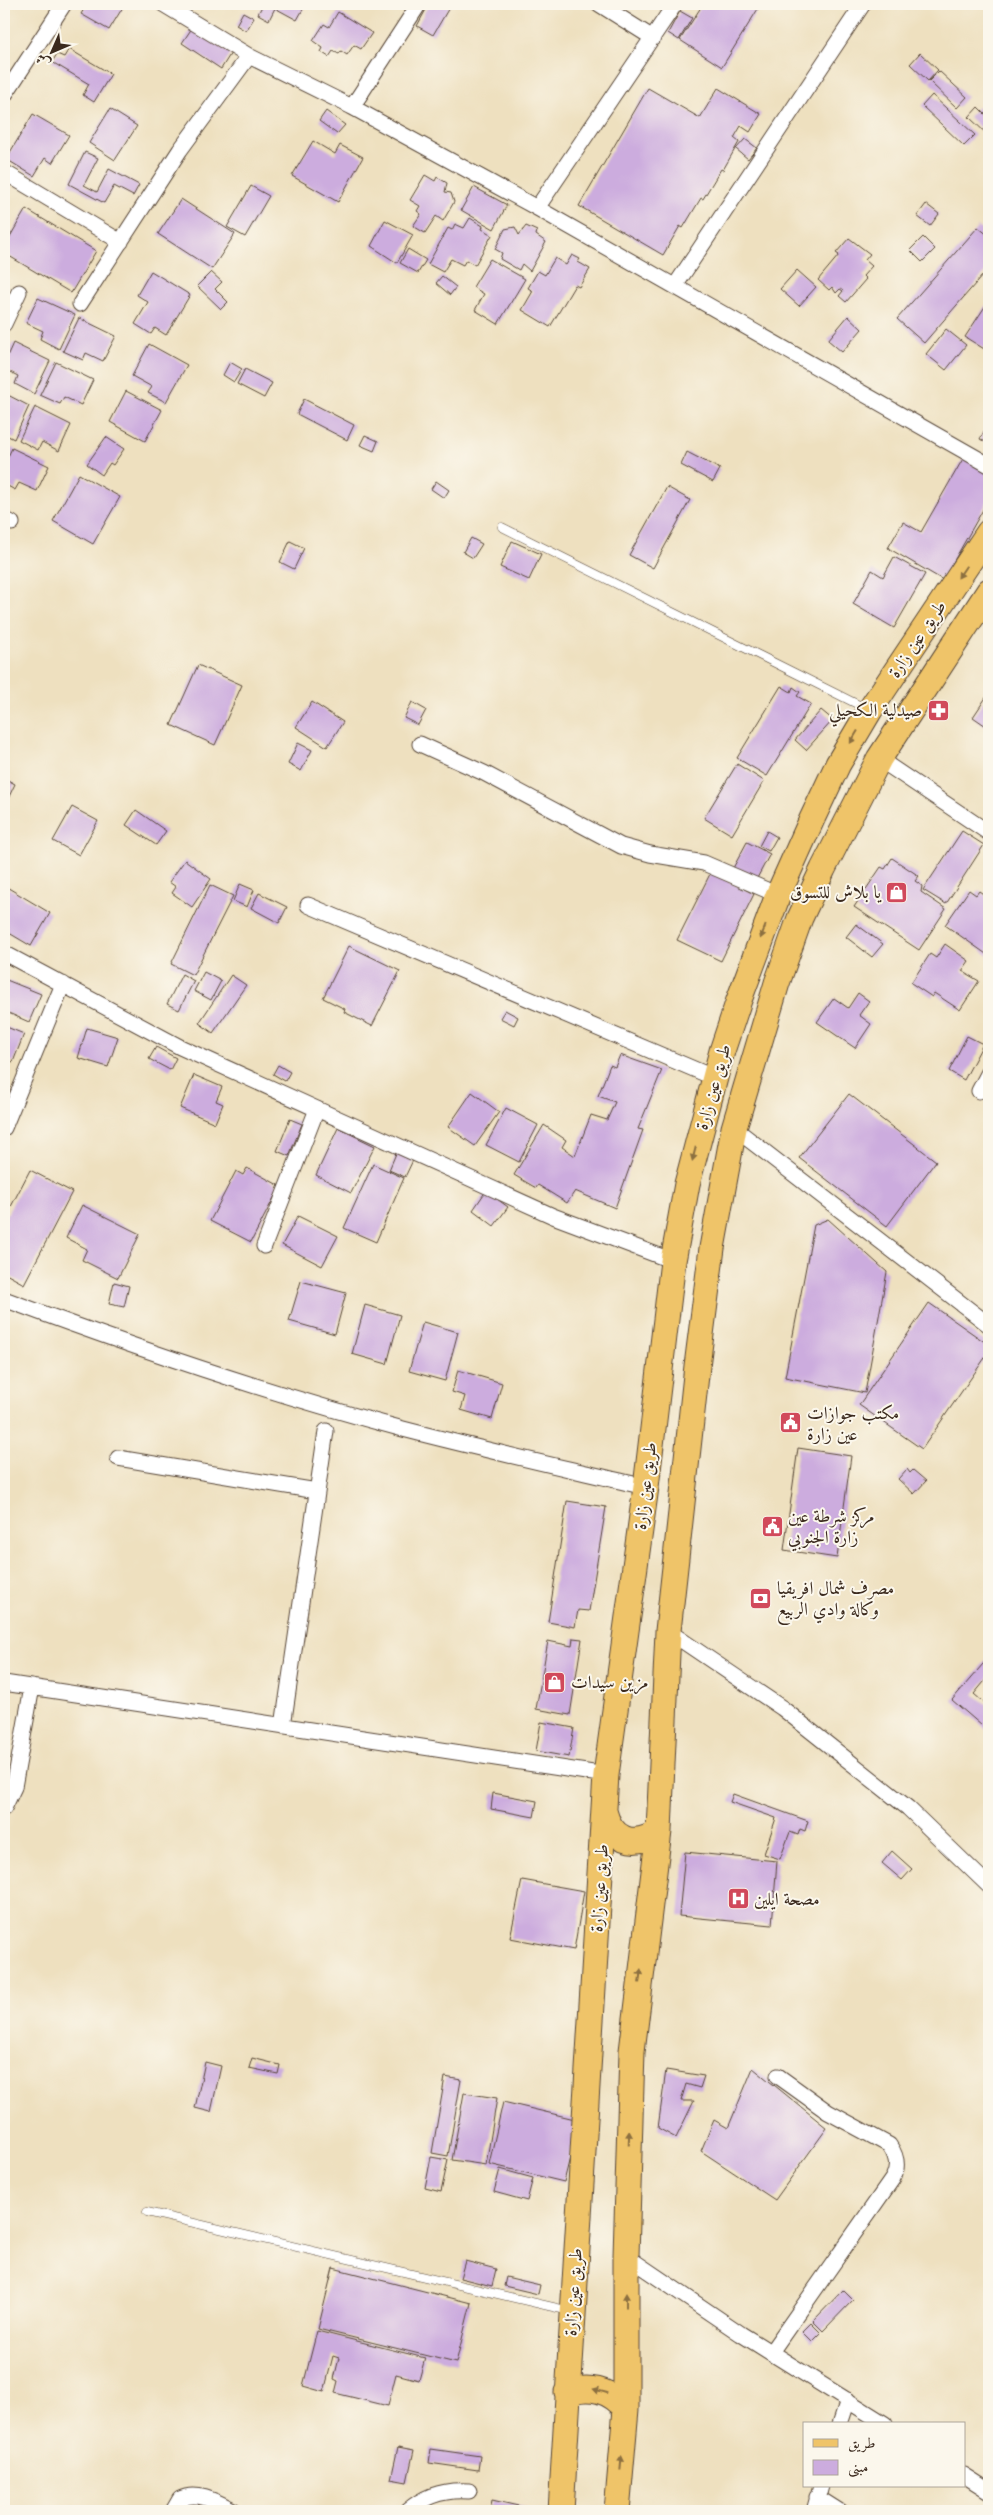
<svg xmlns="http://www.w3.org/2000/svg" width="993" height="2515" font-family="Cardo,Amiri,serif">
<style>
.building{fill:#ccacde}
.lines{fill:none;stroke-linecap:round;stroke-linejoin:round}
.service-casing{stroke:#564536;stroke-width:9}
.minor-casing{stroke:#564536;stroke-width:17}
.primary-casing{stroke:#564536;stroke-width:27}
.service{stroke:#fff;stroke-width:8}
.minor{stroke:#fff;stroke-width:15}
.primary{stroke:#efc469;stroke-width:25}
.oneway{fill:#8c6f40}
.labels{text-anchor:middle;stroke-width:4;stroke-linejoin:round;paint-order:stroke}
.street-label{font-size:18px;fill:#3b2a1e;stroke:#fbf7ec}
.poi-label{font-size:18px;fill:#3b2a1e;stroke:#fbf7ec;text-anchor:start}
</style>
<rect width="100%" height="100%" fill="#fbf7ec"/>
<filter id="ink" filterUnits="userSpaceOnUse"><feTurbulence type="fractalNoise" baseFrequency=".02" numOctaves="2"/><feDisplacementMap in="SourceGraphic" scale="10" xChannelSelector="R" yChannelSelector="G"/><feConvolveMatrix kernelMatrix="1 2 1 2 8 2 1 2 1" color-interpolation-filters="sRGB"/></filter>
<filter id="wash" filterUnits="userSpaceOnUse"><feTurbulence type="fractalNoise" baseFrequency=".0096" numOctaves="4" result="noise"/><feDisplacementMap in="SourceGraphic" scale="20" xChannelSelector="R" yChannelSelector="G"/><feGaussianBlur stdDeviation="1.12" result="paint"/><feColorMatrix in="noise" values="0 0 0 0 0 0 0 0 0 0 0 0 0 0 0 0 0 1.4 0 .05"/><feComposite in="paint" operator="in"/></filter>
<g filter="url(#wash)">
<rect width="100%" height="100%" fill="#eee0bf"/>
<g id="blocks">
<path class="building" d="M87 4H117L123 7 109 30 81 14Z
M263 4H306L297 20 275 8 269 20 258 14Z
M429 4 450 6 433 35 417 26Z
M703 4H761L722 67 680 40Z
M680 11 692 18 679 40 668 33Z
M243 12 254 18 246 31 236 25Z
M338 12 372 33 361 49 354 45 347 55 341 51 339 54 333 51 329 57 321 52 323 48 313 41 324 24 329 27Z
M192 28 231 53 221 69 182 43Z
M69 49 111 74 94 102 83 95 89 84 52 62 57 54 64 57Z
M920 53 938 70 928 81 910 64Z
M939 71 967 97 957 108 929 81Z
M648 88 700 118 718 88 761 114 750 132 741 126 734 138 739 142 723 170 721 169 703 199 701 198 683 228 680 226 663 255 579 206Z
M932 95 975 135 964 146 922 106Z
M978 107 989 118V136L969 117Z
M110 109 137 126 115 160 89 143Z
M326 111 345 125 337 134 319 121Z
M33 114 69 135 52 163 45 158 34 176 6 159Z
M745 139 757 148 748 159 736 149Z
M313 141 335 154 340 145 363 157 338 202 292 176Z
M85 152 98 158 84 185 97 192 109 169 139 185 133 196 114 186 104 203 69 184Z
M425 175 435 181 437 177 447 183 445 192 451 193 454 202 443 221 436 216 425 233 413 226 421 214 417 211 420 206 410 200Z
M251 186 269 196 245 237 227 227Z
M474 187 507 205 494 229 461 210Z
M181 199 235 234 212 269 158 234Z
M926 204 939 214 930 226 917 216Z
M26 209 96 251 71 293 4 253V247Z
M470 218 483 226 482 229 492 235 475 265 466 260 463 265 451 259 443 272 428 264 448 228 452 230 455 224 464 228Z
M385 220 413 235 397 263 371 246Z
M526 226 537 231 536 235 546 242 530 271 522 264 519 270 500 259 502 253 495 249 505 229 515 227 519 235Z
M978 227 989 236V268L924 343 897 319Z
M923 237 935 249 922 262 910 250Z
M849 238 870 254 865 260 872 266 863 276 866 279 846 302 839 296 843 291 840 289 836 293 832 287 829 290 818 280 839 255 836 253Z
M408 249 426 260 418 273 400 263Z
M572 255 580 259 578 262 590 269 579 287 575 285 550 327 522 310 533 291 528 288 538 271 545 275 555 258 566 265Z
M490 259 525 279 498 324 475 310 484 294 473 287Z
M797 270 816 287 799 306 780 289Z
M151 271 190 295 166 335 155 328 151 334 135 324 148 302 137 295Z
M211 272 222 282 215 289 228 302 221 309 197 286Z
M442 276 456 287 450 295 436 283Z
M38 298 75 315 59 349 40 339 43 331 26 323Z
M986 305 989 308V352L965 337Z
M848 316 862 329 842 352 828 340Z
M79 318 116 336 103 361 86 353 83 360 63 351Z
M946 329 966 345 946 370 926 354Z
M13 343 50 361 34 394 15 384 18 376 4 369V363Z
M149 344 187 365 166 402 148 393 152 387 132 376Z
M56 362 93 380 81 405 64 397 60 404 40 395Z
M230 362 242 369 234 382 223 375Z
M245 369 272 383 264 398 237 384Z
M126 391 162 410 145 441 110 422Z
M4 393 29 406 14 439 4 434Z
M304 399 354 425 347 440 297 414Z
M35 407 71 425 59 451 42 442 38 450 19 440Z
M989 422V444L980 439Z
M365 435 378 441 374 451 360 445Z
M106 437 124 449 113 465 110 463 102 475 87 464Z
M12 448 49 466 37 491 19 483 15 490 4 484V465Z
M687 452 720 469 713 482 681 465Z
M964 457 989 472V499L943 580 888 548 903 522 921 532Z
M79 474 120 497 93 544 53 521Z
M436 481 449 490 444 498 431 489Z
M667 487 690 500 653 568 629 555Z
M471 538 482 544 473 558 463 552Z
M290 541 304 548 294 569 280 562Z
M512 541 541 554 529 580 500 567Z
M894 557 925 574 894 628 853 604 872 570 883 577Z
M198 665 242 685 215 745 171 725Z
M781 686 791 692 793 687 800 692 797 696 811 704 767 776 737 758Z
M989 693V728L973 717Z
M312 702 343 722 327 747 296 727Z
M412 702 426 710 418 725 404 718Z
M821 710 833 720 806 750 795 740Z
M298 743 312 750 301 771 288 764Z
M737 764 764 781 732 835 704 818Z
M4 778 15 784 4 807Z
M72 807 98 821 79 855 53 841Z
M136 810 166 831 156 845 126 825Z
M767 831 777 837 769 851 759 846Z
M962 831 984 845 946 904 923 890Z
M747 842 770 854 755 882 732 870Z
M892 858 919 876 915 881 922 886 921 892 946 909 919 950 854 907 881 867 885 869Z
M185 860 211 879 192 907 172 893 176 887 169 882Z
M711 872 754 894 721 961 677 940Z
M240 884 254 890 247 907 233 901Z
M210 885 233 896 193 975 171 964Z
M5 886 50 913 31 946 4 930Z
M969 890 976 895 979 891 989 898V956L945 925Z
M259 893 287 907 279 923 251 908Z
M856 924 883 944 872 957 846 937Z
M945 944 969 961 962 971 979 981 960 1010 934 993 932 997 911 983 930 954 936 958Z
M349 946 400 971 372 1026 344 1012 345 1009 323 998Z
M204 972 221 981 211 1000 194 991Z
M182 974 194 981 179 1010 167 1004Z
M231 975 246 985 213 1033 199 1023Z
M4 979 41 994 29 1022 4 1011Z
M858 993 869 1001 859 1015 871 1024 855 1048 817 1022 834 998 848 1008Z
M505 1010 518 1017 514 1025 500 1018Z
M4 1026 24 1034 13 1062 4 1058Z
M87 1028 118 1037 108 1067 78 1058Z
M967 1036 983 1044 964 1080 949 1071Z
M156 1047 176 1058 170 1070 149 1059Z
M620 1055 662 1070 638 1129 643 1130 615 1208 575 1191 567 1203 538 1185 536 1188 514 1175 544 1125 566 1140 562 1147 575 1156 591 1115 607 1120 615 1102 598 1096 610 1065 615 1067Z
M278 1065 290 1072 285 1081 273 1074Z
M194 1075 222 1087 216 1101 223 1104 215 1123 180 1108Z
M472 1092 499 1112 475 1146 448 1127Z
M849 1094 936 1161 887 1226 799 1158Z
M506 1108 538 1125 519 1162 486 1145Z
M290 1119 302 1124 289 1156 277 1151Z
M338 1128 375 1146 351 1193 316 1175Z
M397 1151 414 1158 405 1177 389 1170Z
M373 1164 404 1178 376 1242 344 1228Z
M247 1168 280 1186 251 1242 210 1221 236 1171 243 1175Z
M30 1170 72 1192 24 1284 4 1273V1220Z
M486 1191 508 1207 494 1226 473 1210Z
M82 1205 140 1234 118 1278 82 1260 87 1249 66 1238Z
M298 1216 338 1236 322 1266 282 1245Z
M828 1219 887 1272 865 1393 785 1377 814 1225Z
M301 1281 346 1293 335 1334 289 1321Z
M114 1282 129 1286 124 1307 109 1304Z
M929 1303 989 1345V1352L922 1449 859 1405Z
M365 1305 400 1315 387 1364 352 1354Z
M423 1322 458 1332 445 1381 409 1371Z
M458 1370 502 1383 492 1419 461 1410 465 1396 452 1392Z
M798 1448 851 1456 837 1558 784 1550Z
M907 1469 910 1473 913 1470 926 1481 914 1494 898 1479Z
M567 1501 606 1507 589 1611 578 1610 575 1627 548 1622Z
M573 1638 582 1639 570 1715 536 1709 548 1641 572 1646Z
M989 1657V1676L974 1694 989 1707V1732L952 1700Z
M541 1722 574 1728 569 1757 536 1751Z
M493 1793 537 1801 534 1817 491 1809Z
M733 1794 808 1821 805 1831 800 1829 798 1835 790 1832 780 1859 764 1854 776 1818 730 1802Z
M892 1851 912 1869 902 1880 882 1863Z
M685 1852 777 1861 772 1925 679 1916Z
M522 1880 584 1891 574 1950 510 1938Z
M252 2058 280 2065 278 2074 249 2068Z
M205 2062 221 2066 211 2112 195 2108Z
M753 2068 827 2128 775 2200 701 2151 714 2120 728 2128Z
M666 2070 704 2076 700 2088 686 2084 681 2101H694L676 2138 658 2128Z
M445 2077 461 2080 448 2156 432 2153Z
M464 2093 497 2098 486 2165 452 2160Z
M503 2102 579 2120 564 2182 489 2164Z
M431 2157 448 2160 441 2192 425 2188Z
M500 2169 533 2178 527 2201 494 2192Z
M465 2261 496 2269 492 2286 460 2278Z
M333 2268 471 2303 456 2363 318 2329Z
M506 2277 540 2285 538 2294 504 2286Z
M843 2290 853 2300 823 2331 813 2321Z
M811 2323 821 2333 812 2342 802 2332Z
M317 2331 425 2358 419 2380 396 2374 388 2406 335 2393 338 2381 334 2379 339 2358 333 2356 324 2392 303 2386Z
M398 2447 414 2450 407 2482 391 2479Z
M431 2449 480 2456 478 2470 429 2463Z
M492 2500 527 2508 526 2511H490Z"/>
</g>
</g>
<g filter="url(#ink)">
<use href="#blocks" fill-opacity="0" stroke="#564536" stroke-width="1"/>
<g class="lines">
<defs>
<path id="service" d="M502 527 867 709
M147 2212 570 2311"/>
<path id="minor" d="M163 4 249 56 352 107 537 208 989 465
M599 4 653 38
M4 96 64 4
M352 107 419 4
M4 172 121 242
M537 208 675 4
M675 286 863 4
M80 304 180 150 249 56
M4 324 19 292
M4 519 12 523
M420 744 484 773 621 846 650 854 704 863 778 895
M879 759 989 833
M308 905 715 1078
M4 953 180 1047 553 1216 673 1261
M979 1091 989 1072
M4 1128 63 984
M734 1128 989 1325
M264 1246 317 1109
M4 1299C135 1348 268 1393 403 1429 484 1450 565 1468 646 1487
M118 1458 317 1491
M668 1631 782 1708 908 1808 989 1886
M4 1683 606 1775
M283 1726 326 1431
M4 1808 14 1787 32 1687
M626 2256 741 2334 885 2424
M771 2352 893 2178C899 2166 897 2156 889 2145L828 2112 778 2076
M840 2424 848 2400
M964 2475 989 2491
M817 2497 839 2511
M173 2511 180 2499C198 2490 219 2503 235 2511
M407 2511C425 2495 445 2489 469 2491
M814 2511 821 2486"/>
<path id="primary" d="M604 1811C611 1840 634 1849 659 1831
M567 2392C591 2385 610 2390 626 2409
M561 2511 606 1775 646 1487 673 1261 687 1184 722 1051 739 1000 778 895 812 819 838 764 870 710 989 532
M617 2511 626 2409V2256L632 2051 659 1831 668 1631 697 1366 712 1248 734 1128 777 983 800 918 823 869 879 759 989 591"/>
</defs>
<use href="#service" class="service-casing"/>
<use href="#minor" class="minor-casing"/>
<use href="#primary" class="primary-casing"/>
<use href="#service" class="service"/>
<use href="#minor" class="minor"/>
<use href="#primary" class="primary"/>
</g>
<defs><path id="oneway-solid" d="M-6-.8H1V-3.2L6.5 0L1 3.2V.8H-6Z" transform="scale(1.25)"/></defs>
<g class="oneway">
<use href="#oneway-solid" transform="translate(962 572) rotate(124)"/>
<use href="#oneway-solid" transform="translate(854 737) rotate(121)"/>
<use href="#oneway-solid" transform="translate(763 932) rotate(111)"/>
<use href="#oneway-solid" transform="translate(694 1154) rotate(104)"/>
<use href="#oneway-solid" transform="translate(640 1976) rotate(-83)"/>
<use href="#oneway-solid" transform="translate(629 2138) rotate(-88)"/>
<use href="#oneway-solid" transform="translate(626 2300) rotate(-90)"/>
<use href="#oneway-solid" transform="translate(600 2391) rotate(-164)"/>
<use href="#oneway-solid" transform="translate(621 2463) rotate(-85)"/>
</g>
</g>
<defs>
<symbol id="pharmacy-square" viewBox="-11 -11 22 22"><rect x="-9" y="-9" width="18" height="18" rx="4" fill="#d1495b" stroke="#fbf7ec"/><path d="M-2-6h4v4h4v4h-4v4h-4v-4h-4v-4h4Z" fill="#fff"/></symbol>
<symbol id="shop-square" viewBox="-11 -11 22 22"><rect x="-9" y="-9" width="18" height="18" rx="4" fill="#d1495b" stroke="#fbf7ec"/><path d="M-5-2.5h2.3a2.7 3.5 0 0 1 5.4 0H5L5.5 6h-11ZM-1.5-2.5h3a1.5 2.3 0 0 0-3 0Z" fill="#fff"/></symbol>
<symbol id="civic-square" viewBox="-11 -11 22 22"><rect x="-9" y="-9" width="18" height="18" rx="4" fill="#d1495b" stroke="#fbf7ec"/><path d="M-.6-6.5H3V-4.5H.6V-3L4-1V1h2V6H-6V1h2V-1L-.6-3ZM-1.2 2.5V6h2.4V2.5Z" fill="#fff"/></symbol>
<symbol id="bank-square" viewBox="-11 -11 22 22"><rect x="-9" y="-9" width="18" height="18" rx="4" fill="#d1495b" stroke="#fbf7ec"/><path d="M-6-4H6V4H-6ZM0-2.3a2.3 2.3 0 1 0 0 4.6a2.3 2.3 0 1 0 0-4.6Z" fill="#fff"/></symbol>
<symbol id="hospital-square" viewBox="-11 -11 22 22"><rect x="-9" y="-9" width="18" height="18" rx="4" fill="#d1495b" stroke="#fbf7ec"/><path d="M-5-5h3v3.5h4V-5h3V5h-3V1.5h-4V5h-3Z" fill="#fff"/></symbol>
</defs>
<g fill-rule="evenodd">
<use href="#pharmacy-square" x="926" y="698" width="25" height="25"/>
<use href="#shop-square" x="884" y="880" width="25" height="25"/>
<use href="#civic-square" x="778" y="1410" width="25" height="25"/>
<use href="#civic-square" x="760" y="1514" width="25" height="25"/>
<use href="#bank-square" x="748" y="1586" width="25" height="25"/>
<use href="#shop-square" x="542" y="1670" width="25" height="25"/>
<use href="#hospital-square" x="726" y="1886" width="25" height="25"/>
</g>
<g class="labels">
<g class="street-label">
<text transform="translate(917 639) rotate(-56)" y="6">طريق عين زارة</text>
<text transform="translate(713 1087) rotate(-74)" y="6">طريق عين زارة</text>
<text transform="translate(645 1486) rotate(-83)" y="6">طريق عين زارة</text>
<text transform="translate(599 1888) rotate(-86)" y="6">طريق عين زارة</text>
<text transform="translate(573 2292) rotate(-86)" y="6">طريق عين زارة</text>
</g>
<g class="poi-label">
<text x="922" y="716" text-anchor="end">صيدلية الكحيلي</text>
<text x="881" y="898" text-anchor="end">يا بلاش للتسوق</text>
<text x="807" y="1419">مكتب جوازات<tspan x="807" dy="21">عين زارة</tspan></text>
<text x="788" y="1522">مركز شرطة عين<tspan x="788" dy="21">زارة الجنوبي</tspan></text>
<text x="777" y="1594">مصرف شمال افريقيا<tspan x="777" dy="21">وكالة وادي الربيع</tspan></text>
<text x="571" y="1688">مزين سيدات</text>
<text x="754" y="1905">مصحة ايلين</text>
</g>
</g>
<rect width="993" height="2515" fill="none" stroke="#fbf7ec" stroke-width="20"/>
<rect x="803" y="2422" width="162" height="65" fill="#fbf7ec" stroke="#aea59a"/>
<rect x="813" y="2439" width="25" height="8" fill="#efc469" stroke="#aea59a"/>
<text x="848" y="2448" font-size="15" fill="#3b2a1e">طريق</text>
<rect x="813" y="2460" width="25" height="15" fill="#ccacde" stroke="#aea59a"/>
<text x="848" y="2472" font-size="15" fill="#3b2a1e">مبنى</text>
<g transform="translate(52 52) rotate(225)" stroke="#fbf7ec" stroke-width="4" paint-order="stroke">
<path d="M0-4L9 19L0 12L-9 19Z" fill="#3b2a1e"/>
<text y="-8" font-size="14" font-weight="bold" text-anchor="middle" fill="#3b2a1e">ش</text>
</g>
</svg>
